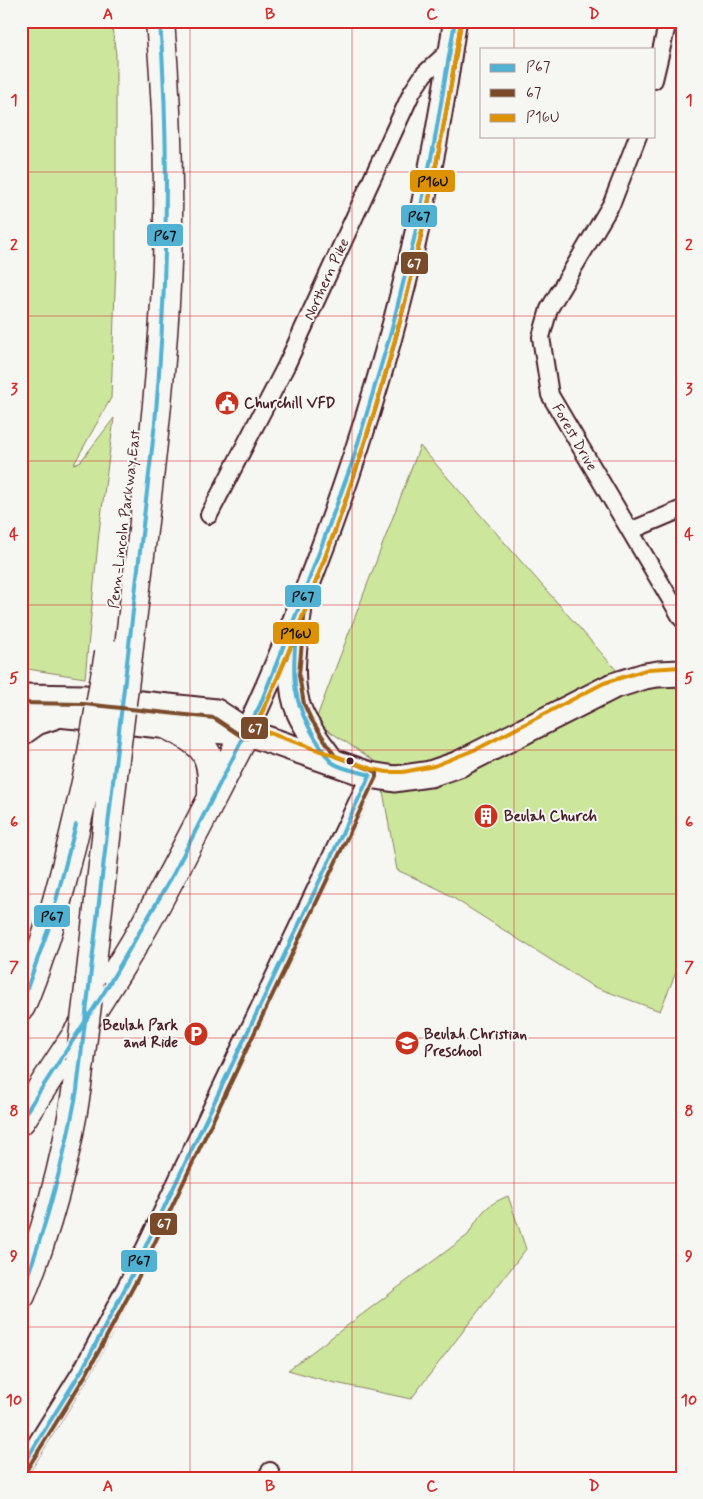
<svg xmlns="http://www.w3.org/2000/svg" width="703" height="1499" font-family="Mynerve,sans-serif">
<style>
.green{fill:#cce69c;stroke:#8b8264}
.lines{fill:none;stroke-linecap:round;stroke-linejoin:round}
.minor-casing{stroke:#4a1f2b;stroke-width:20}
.tertiary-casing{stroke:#4a1f2b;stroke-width:24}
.secondary-casing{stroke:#4a1f2b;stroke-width:26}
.primary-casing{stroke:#4a1f2b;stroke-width:29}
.motorway-casing{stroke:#4a1f2b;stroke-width:31}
.minor{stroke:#f6f6f2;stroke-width:16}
.tertiary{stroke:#f6f6f2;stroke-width:20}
.secondary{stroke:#f6f6f2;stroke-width:22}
.primary{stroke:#f6f6f2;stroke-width:25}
.motorway{stroke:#f6f6f2;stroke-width:28}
.motorway-bridge-casing{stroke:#4a1f2b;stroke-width:31;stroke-linecap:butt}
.motorway-bridge{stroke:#f6f6f2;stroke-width:28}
.bus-1-casing{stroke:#f6f6f2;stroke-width:8}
.bus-2-casing{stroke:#f6f6f2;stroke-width:8}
.bus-3-casing{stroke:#f6f6f2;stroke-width:8}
.bus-1{stroke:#51b1d3;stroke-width:4}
.bus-2{stroke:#7a4b2a;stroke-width:4}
.bus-3{stroke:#dd9206;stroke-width:4}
.grid{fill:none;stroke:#d62828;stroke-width:1;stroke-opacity:0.55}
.bus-dot{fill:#4a1f2b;stroke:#f6f6f2;stroke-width:2}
.labels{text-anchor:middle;stroke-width:4;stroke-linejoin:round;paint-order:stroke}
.street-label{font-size:15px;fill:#4a1f2b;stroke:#f6f6f2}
.poi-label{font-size:15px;font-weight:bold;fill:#4a1f2b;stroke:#f6f6f2;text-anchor:start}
.line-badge{stroke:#f6f6f2;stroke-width:2}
.badge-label{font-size:14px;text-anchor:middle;font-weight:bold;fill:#fff}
.pale-badge-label{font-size:14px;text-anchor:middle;font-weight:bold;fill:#111}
.neatline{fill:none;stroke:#d62828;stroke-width:2}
.grid-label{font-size:16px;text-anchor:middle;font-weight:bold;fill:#d62828}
</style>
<rect width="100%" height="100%" fill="#f6f6f2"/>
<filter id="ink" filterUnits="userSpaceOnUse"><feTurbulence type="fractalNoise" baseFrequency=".02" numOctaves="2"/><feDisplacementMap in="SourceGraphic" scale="10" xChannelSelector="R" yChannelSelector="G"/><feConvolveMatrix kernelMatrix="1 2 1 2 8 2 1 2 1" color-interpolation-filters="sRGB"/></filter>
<g filter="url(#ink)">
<path class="green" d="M21 21H111L116 54V263L111 398 74 464 81 461 114 418 99 532 85 678 21 668Z
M420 446 632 688 682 683V958L660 1011 592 986 439 889 397 870 378 763 315 722Z
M508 1196 526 1249 411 1399 331 1382 288 1370 468 1235C481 1213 484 1206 508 1196Z"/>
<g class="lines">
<defs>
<path id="minor" d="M654 80 668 21
M638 136 612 203 549 309 541 337 550 395 682 619
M209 515 286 366 412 92 424 74 451 49
M630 531 682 509
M21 1468 82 1370 131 1277 370 775
M266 1478 270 1471"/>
<path id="tertiary" d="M21 736 38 724 62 716"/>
<path id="secondary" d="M246 732C270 684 289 633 309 583 379 403 429 213 455 21"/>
<path id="primary" d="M299 607C295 641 286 681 300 713 308 731 321 746 332 762
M21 697 84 698 216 712 246 732 370 775 395 779 430 774 459 764 613 686 645 676 658 674 682 673
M26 712C100 715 172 730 246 732"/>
<path id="motorway" d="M128 655C143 525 162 394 167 263 170 183 167 102 160 21
M167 725C207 745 213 751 212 797
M90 980 114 767
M21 1006C53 929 72 846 90 764
M21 1120C59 1061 98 1004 134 944 174 875 209 803 246 732
M21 1295C51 1220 71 1142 80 1062"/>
</defs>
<use href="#minor" class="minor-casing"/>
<use href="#tertiary" class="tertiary-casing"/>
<use href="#secondary" class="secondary-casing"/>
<use href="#primary" class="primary-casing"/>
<use href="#motorway" class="motorway-casing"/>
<use href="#minor" class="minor"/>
<use href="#tertiary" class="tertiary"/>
<use href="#secondary" class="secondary"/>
<use href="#primary" class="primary"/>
<use href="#motorway" class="motorway"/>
<defs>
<path id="motorway-bridge" d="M90 764 109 653
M114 767 128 655
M80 1062 90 980"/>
</defs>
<use href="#motorway-bridge" class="motorway-bridge-casing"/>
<use href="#motorway-bridge" class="motorway-bridge"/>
<defs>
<path id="bus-1" d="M21 1005 49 927 76 825
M21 1120 105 991 174 873 260 705 299 607 352 463 391 332 414 239 434 144 455 21
M21 1294C46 1228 64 1160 77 1090L155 423C167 289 170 156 160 21
M21 1468 82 1370 131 1277 370 775C359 771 343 770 333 763 326 759 322 748 317 741 292 702 292 679 296 634"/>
<path id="bus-2" d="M21 703 84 704 214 718 244 738H248L251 735C280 678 303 618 325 558 391 382 433 208 461 22
M26 1471 87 1373 137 1280 376 777V773L373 770 335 756 311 719 304 704 299 675 305 608"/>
<path id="bus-3" d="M461 22C433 209 390 383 324 560 303 617 281 674 255 728L372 769 387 772H403L434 766 479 748 604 683 649 669 682 667"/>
</defs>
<use href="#bus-1" class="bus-1-casing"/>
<use href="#bus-2" class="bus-2-casing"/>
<use href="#bus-3" class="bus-3-casing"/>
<use href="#bus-1" class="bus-1"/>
<use href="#bus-2" class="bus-2"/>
<use href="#bus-3" class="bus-3"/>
</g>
</g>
<path class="grid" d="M190 21V1478M352 21V1478M514 21V49M514 136V1478M21 172H682M21 316H682M21 461H682M21 605H682M21 750H682M21 894H682M21 1038H682M21 1183H682M21 1327H682"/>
<defs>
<symbol id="civic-disc" viewBox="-11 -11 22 22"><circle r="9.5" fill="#c8321e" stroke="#f6f6f2"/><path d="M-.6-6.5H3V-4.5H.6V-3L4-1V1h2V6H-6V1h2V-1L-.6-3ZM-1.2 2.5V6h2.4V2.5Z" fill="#fff"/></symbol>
<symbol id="building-disc" viewBox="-11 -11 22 22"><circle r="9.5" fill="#c8321e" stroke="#f6f6f2"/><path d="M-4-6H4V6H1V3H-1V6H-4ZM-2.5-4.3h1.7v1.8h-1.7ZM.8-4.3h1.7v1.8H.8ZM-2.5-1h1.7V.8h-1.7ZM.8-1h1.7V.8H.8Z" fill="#fff"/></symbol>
<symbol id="parking-disc" viewBox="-11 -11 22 22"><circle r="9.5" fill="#c8321e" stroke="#f6f6f2"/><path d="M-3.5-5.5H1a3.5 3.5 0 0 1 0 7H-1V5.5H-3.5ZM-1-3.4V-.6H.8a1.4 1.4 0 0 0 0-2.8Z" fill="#fff"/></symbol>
<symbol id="school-disc" viewBox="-11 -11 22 22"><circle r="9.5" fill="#c8321e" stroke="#f6f6f2"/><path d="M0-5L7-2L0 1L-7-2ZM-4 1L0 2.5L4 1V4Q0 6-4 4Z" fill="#fff"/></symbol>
</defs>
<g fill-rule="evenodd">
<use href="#civic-disc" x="213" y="389" width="28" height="28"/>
<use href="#building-disc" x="472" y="802" width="28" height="28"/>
<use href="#parking-disc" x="182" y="1020" width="28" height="28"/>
<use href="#school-disc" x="393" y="1029" width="28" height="28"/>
</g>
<circle class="bus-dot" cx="350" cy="761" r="4.5"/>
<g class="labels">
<g class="street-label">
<text transform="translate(326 279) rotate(-65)" y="5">Northern Pike</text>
<text transform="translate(575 437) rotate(60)" y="5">Forest Drive</text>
<text transform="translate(124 519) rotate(-83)" y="5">Penn-Lincoln Parkway East</text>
</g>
<g class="poi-label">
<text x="244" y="408">Churchill VFD</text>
<text x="504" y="821">Beulah Church</text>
<text x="178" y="1030" text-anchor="end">Beulah Park<tspan x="178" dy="17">and Ride</tspan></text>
<text x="424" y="1039">Beulah Christian<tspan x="424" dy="17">Preschool</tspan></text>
</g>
</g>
<g class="line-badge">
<rect x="409" y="169" width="47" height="24" rx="5" fill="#dd9206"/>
<rect x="400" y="204" width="38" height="24" rx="5" fill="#51b1d3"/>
<rect x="146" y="223" width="38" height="24" rx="5" fill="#51b1d3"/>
<rect x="400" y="251" width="29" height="24" rx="5" fill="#7a4b2a"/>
<rect x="284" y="584" width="38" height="24" rx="5" fill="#51b1d3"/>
<rect x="272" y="621" width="48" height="24" rx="5" fill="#dd9206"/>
<rect x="240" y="716" width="29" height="24" rx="5" fill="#7a4b2a"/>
<rect x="33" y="904" width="38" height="24" rx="5" fill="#51b1d3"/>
<rect x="149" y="1212" width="29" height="24" rx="5" fill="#7a4b2a"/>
<rect x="120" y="1249" width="38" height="24" rx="5" fill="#51b1d3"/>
</g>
<g class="badge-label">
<text x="414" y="268">67</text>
<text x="255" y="733">67</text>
<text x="164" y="1228">67</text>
</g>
<g class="pale-badge-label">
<text x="433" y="186">P16U</text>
<text x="419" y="221">P67</text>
<text x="165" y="240">P67</text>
<text x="303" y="601">P67</text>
<text x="296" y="638">P16U</text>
<text x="52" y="921">P67</text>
<text x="139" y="1265">P67</text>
</g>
<rect width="703" height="1499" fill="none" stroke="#f6f6f2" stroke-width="55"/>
<rect x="480" y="48" width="175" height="90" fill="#f6f6f2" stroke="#b1a0a2"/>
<rect x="490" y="64" width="25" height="8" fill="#51b1d3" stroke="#b1a0a2"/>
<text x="526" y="72" font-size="15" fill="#4a1f2b">P67</text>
<rect x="490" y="89" width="25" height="8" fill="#7a4b2a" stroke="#b1a0a2"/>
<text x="526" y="98" font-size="15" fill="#4a1f2b">67</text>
<rect x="490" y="114" width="25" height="8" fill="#dd9206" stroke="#b1a0a2"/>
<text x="526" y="122" font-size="15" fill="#4a1f2b">P16U</text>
<rect x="28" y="28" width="648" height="1444" class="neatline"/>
<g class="grid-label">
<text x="108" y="19">A</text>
<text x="270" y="19">B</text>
<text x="432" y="19">C</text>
<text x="594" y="19">D</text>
<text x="14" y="105">1</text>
<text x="689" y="105">1</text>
<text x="14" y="250">2</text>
<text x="689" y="250">2</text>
<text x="14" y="394">3</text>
<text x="689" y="394">3</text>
<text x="14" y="539">4</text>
<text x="689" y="539">4</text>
<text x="14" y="683">5</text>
<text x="689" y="683">5</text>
<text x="14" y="827">6</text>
<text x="689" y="827">6</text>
<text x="14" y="972">7</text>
<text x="689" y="972">7</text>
<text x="14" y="1116">8</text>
<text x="689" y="1116">8</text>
<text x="14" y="1261">9</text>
<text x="689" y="1261">9</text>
<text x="14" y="1405">10</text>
<text x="689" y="1405">10</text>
<text x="108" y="1491">A</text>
<text x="270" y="1491">B</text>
<text x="432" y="1491">C</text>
<text x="594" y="1491">D</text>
</g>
</svg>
